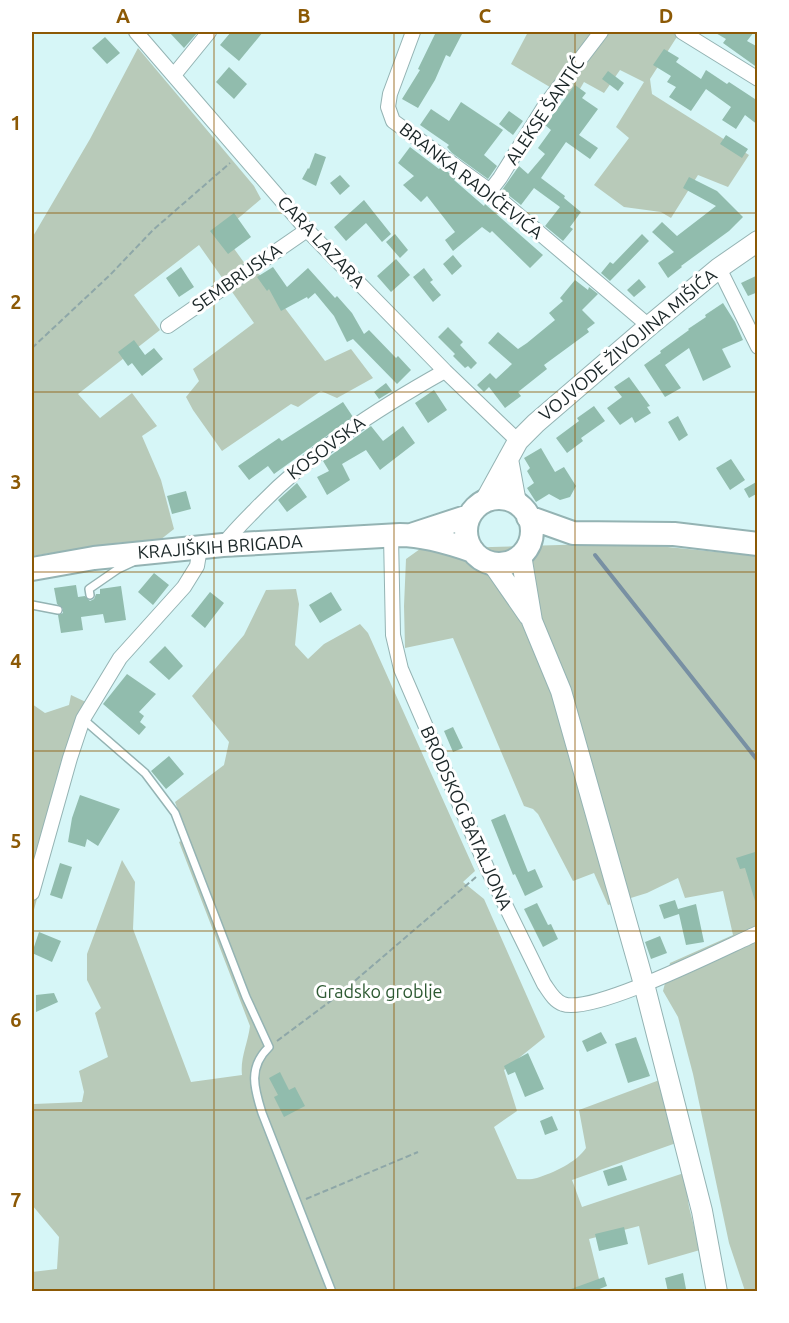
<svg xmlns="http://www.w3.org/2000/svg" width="789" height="1323" font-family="Ubuntu,sans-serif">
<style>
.green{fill:#b8cab9}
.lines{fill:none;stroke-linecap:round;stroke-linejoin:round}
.stream{stroke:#7890a3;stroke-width:4}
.building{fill:#91bcad}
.lane-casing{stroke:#94b3b3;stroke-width:10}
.street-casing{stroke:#94b3b3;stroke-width:16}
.secondary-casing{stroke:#94b3b3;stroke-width:22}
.primary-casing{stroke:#94b3b3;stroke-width:26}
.path{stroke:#8ea7a8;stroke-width:2;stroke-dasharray:6 3;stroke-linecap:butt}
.lane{stroke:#fff;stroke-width:7}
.street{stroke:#fff;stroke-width:14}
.secondary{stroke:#fff;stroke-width:20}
.primary{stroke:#fff;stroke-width:22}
.grid{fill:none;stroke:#8c5905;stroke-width:1.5;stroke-opacity:0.55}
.labels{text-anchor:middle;stroke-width:6;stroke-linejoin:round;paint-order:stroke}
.street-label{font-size:18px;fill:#1a2627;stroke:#fff}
.park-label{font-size:18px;fill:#2e5a33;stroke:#fff}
.neatline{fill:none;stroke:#8c5905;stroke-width:2}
.grid-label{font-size:20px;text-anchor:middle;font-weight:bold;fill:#8c5905}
</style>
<rect width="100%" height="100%" fill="#d6f6f7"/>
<path class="green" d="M528 32H680L650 79 652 94 749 155 728 187 698 175 671 218 661 212 624 207 594 185 629 138 616 127 644 82 620 70 604 93 584 82 574 99 565 96 511 64Z
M138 48 254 186 261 199 222 232 248 268 260 275 325 361 351 349 373 378 337 398 321 391 298 407 291 404 222 451 193 410 186 397 199 381 193 369 254 323 199 245 134 295 160 330 78 394 100 418 132 393 157 426 142 436 161 480 174 529 160 540 116 543 32 556V238L90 139Z
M628 543 757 556V1291H745L729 1243 693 1074 678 1017 663 991 670 963 733 935 723 891 685 898 678 878 647 893 608 905 594 873 573 881 538 814 533 809 524 806 453 638 405 648 404 606 406 559 420 549Z
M296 589 299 604 295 645 308 659 324 644 360 624 368 633 475 871 463 882 484 899 545 1037 504 1070 517 1111 494 1127 517 1179C523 1179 531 1180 537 1178 553 1173 577 1162 586 1148L579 1110 673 1075 679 1142 572 1180 582 1207 684 1173 689 1207 700 1250 648 1265 639 1226 589 1239 600 1283 578 1292H32V1272L57 1269 59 1237 32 1205 34 1104 82 1102 84 1092 79 1071 108 1057 95 1013 101 1008 87 980V954L122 860 135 882 133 929 191 1082 242 1075C240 1058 248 1043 250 1026L179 842 188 838 175 802 224 765 229 742 192 696 244 635 266 590Z
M71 695 90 704 32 917V704L45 713 69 705Z"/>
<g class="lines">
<path class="stream" d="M595 555 758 761"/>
</g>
<path class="building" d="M169 32H198L184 48Z
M231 32H263L239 61 220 45Z
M436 32H463L450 57 446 55 435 80 418 108 402 99 420 70 418 69Z
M714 32H754L747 41 758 47V68L723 43 726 39Z
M105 37 120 53 107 64 92 48Z
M664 49 679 58 676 62 701 79 706 70 727 84 729 82 758 101V125L745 115 736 129 722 120 731 107 706 89 691 111 669 97 676 87 667 82 671 76 653 65Z
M229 67 247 84 234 99 216 82Z
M608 71 624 83 618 91 602 79Z
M575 85 586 93 582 98 598 109 579 135 598 148 590 159 566 142 541 178 565 196 564 198 581 212 570 227 573 229 563 241 545 226 560 207 534 188 521 205 502 190 519 166 528 174 545 154 538 148 551 130 545 125Z
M461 102 503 130 484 155 497 166 488 179 452 153 447 147 449 145 420 125 431 109 449 121Z
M509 111 523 121 513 135 499 124Z
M726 135 748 149 742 158 720 144Z
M410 147 439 169 441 167 456 178 454 180 484 206 485 204 543 255 530 268 492 231 490 233 482 227 453 251 445 240 455 232 427 196 421 202 403 185 414 176 398 163Z
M315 153 326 157 316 186 302 179 308 168 309 169Z
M340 175 350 186 340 195 330 183Z
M689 177 717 191 743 217 729 231 681 266 682 267 668 278 658 263 674 252 652 232 662 222 677 236 716 206 683 188Z
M364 200 391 234 382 242 366 223 346 241 334 227Z
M234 213 251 237 228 254 210 231Z
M395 234 408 250 400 258 386 242Z
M642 234 649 241 610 281 601 273 610 262 613 264Z
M453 255 462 266 452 275 443 264Z
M396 259 410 275 391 292 377 276Z
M181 267 194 287 179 297 166 278Z
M273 267 287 287 308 268 335 298 337 296 352 313 364 334 369 330 396 358 398 356 411 370 397 384 353 339 347 342 334 316 315 293 308 299 307 297 281 311 269 289 267 291 257 277Z
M424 268 433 280 430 282 441 295 433 302 413 277Z
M758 275V292L748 296 741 283Z
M639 279 646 287 634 297 627 290Z
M575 280 588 290 589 287 598 294 582 310 595 323 587 329 589 332 544 365 547 369 518 392 521 396 505 408 489 387 484 392 477 385 490 373 496 379 512 364 488 343 498 332 518 349 527 343 555 320 549 313 563 301 560 298Z
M723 303 735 322 743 340 722 349 731 367 703 381 689 348 665 365 681 388 665 397 644 365 661 353 660 351 689 330 688 329 706 317 705 315Z
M448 327 463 342 460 345 477 363 471 369 468 366 465 368 453 356 455 354 438 337Z
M134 340 145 355 154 348 163 359 142 376 132 363 128 366 118 352Z
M629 377 650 406 647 407 651 413 635 423 632 417 620 425 607 408 622 397 614 387Z
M386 383 392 391 379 399 374 392Z
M434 390 447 410 428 423 415 403Z
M343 402 353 417 274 474 268 466 249 480 238 466 279 438 282 441Z
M594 406 605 421 581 438 583 441 567 453 556 438 579 421 577 418Z
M678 416 688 435 679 441 668 422Z
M371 426 383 441 403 426 415 443 380 470 366 450 342 464 350 480 327 495 317 477 329 471 323 461Z
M541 448 555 472 564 467 576 486 570 497 560 500 549 494 536 502 527 488 534 483 527 471 530 468 524 458Z
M731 459 745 480 730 490 716 468Z
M758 481V493L749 498 744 489Z
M297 483 307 497 287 512 278 500Z
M186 491 191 509 172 514 167 496Z
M154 573 169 585 153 605 138 592Z
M76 585 78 597 85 596 90 601 94 599 96 594H100V589L121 586 126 620 105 623 103 614 81 617 83 630 61 633 58 615 63 613V609L57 604 54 588Z
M210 592 224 603 205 628 191 616Z
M331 592 342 610 320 623 309 605Z
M165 646 183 666 169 680 149 662Z
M127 674 156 694 139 712 144 716 140 722 146 727 139 735 103 704Z
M453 727 463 748 453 752 444 731Z
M169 756 184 774 166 789 151 771Z
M80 795 120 809 98 846 87 839 85 847 68 842 72 818Z
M505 814 528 872 535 869 543 887 525 896 515 874 513 875 491 820Z
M755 852 758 860V900L755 901 745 868 740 869 736 858Z
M60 863 72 867 62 899 50 895Z
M675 900 678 909 696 904 704 942 686 945 679 914 664 919 659 905Z
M537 903 548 925 551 924 558 939 543 947 524 909Z
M39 932 61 941 52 962 32 953Z
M660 936 667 953 651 959 645 942Z
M54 993 58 1002 36 1012V995Z
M601 1032 607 1043 587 1052 582 1041Z
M636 1037 650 1076 628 1083 615 1044Z
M528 1053 544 1089 525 1097 515 1072 508 1075 504 1066Z
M280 1072 289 1090 295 1087 305 1106 284 1117 274 1097 278 1095 269 1078Z
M552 1116 558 1130 545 1135 540 1121Z
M622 1165 627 1180 608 1186 603 1171Z
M624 1227 628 1244 599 1251 595 1234Z
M683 1273 686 1289 668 1292 665 1278Z
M604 1277 607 1286 592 1292H572L571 1289Z"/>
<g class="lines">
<defs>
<path id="lane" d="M90 595 89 589 118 569 133 562
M32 605 58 610
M83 719 145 773 175 813 246 997 269 1047C248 1067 254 1088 262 1113L332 1292"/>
<path id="street" d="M136 32 307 230 445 371 518 441
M413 32 390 94 388 107 393 121 490 191 649 326
M682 32 758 79
M174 75 209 32
M490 191 500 178 546 104 601 32
M719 268 758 347
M168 326 307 230
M391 536 393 635 401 669 487 868 544 984C549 991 554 1001 563 1004 593 1015 724 948 758 933
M223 545C232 533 243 522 254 511 309 453 375 410 445 371
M32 893 70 758 83 719 120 658 184 587 197 566 200 548"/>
<path id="secondary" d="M508 459 516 503
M485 501 518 441 536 423 649 326 719 268 758 241
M521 555 532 621 561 691 644 984 702 1211 717 1292
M493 564 529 616"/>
<path id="primary" d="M466 531a33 33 0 1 1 66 0a33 33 0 1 1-66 0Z
M528 517 573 533 674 534 758 544
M414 534 469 516
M32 569 94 558 223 545 400 535C424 535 450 543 473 551"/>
</defs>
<use href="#lane" class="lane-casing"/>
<use href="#street" class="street-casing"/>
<use href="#secondary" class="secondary-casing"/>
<use href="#primary" class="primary-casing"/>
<path class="path" d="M32 348 110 275 153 230 230 163
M277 1041 336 997 476 877
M306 1199 418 1152"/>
<use href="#lane" class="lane"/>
<use href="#street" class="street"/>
<use href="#secondary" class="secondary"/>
<use href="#primary" class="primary"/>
</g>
<path class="grid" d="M214 32V1292M394 32V1292M575 32V1292M32 213H758M32 392H758M32 572H758M32 751H758M32 931H758M32 1110H758"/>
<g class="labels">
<g class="street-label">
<text transform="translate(545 111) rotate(-56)" y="6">ALEKSE ŠANTIĆ</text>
<text transform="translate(471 181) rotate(38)" y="6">BRANKA RADIČEVIĆA</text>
<text transform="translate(321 242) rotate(47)" y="6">CARA LAZARA</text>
<text transform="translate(237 278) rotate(-35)" y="6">SEMBRIJSKA</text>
<text transform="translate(628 345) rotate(-40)" y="6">VOJVODE ŽIVOJINA MIŠIĆA</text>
<text transform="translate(326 448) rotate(-37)" y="6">KOSOVSKA</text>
<text transform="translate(220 547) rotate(-4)" y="6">KRAJIŠKIH BRIGADA</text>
<text transform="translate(466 818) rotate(66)" y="6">BRODSKOG BATALJONA</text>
</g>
<g class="park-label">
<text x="379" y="998">Gradsko groblje</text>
</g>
</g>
<rect width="789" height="1323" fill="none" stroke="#ffffff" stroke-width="66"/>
<rect x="33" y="33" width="723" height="1257" class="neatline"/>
<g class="grid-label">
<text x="123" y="23">A</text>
<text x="304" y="23">B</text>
<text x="485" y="23">C</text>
<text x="666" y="23">D</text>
<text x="16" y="130">1</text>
<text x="16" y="309">2</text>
<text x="16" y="489">3</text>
<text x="16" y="668">4</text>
<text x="16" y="848">5</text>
<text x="16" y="1027">6</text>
<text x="16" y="1207">7</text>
</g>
</svg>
